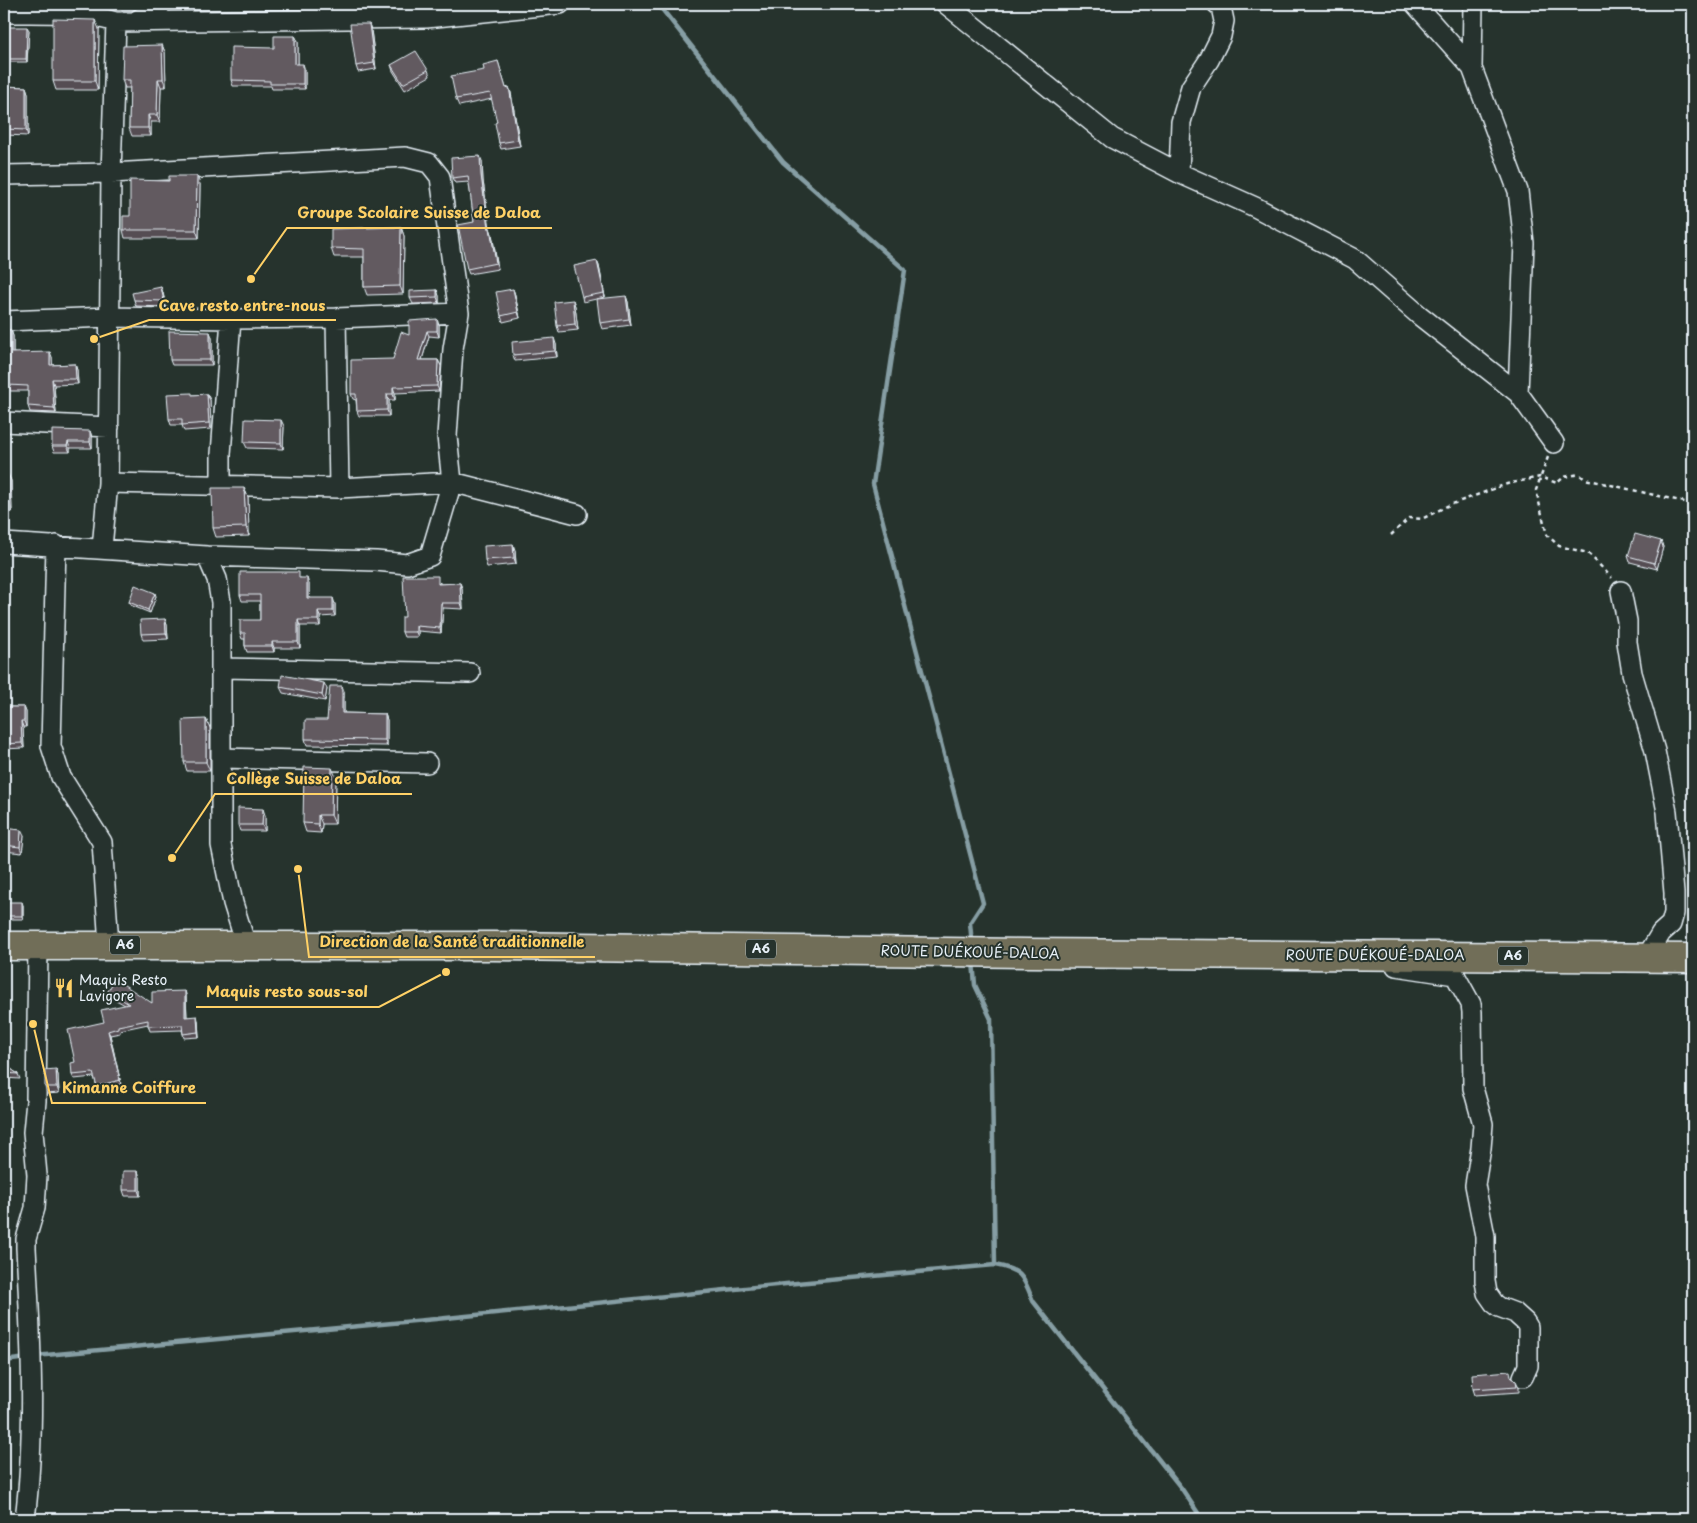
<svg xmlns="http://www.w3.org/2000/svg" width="1697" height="1523" font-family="'Playpen Sans',sans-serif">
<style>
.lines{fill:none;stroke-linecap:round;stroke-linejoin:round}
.stream{stroke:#869ea4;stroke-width:4.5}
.street-casing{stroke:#e8f1f8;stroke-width:22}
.highway-casing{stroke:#e8f1f8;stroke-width:31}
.path{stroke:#e8f1f8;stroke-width:2.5;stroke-dasharray:4 4;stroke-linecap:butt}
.street{stroke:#26332d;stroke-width:19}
.highway{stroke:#716e59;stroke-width:28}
.wall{fill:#544d53;stroke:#e8f1f8}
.shaded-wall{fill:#453f44;stroke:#e8f1f8}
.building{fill:#625a61;stroke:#e8f1f8}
.labels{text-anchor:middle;stroke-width:4;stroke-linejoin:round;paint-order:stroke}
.shield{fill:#26332d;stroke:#aeb8bb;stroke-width:1}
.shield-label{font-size:12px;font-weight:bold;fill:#e8f1f8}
.street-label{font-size:14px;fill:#e8f1f8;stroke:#26332d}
.poi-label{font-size:14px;fill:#e8f1f8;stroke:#26332d;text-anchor:start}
.leader{fill:none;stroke:#ffd166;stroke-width:2}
.callout-dot{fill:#ffd166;stroke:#26332d;stroke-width:2}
.callout-label{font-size:15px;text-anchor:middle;font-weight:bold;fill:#ffd166;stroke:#26332d;stroke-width:4;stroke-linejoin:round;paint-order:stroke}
</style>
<rect width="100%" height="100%" fill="#26332d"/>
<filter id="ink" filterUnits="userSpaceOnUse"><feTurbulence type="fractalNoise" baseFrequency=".02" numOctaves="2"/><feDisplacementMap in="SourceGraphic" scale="10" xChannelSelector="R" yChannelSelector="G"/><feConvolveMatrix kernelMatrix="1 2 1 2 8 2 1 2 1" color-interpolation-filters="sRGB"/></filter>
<g filter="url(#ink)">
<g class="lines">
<path class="stream" d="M658 4 783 162 905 270 873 484 983 903 970 923 972 944
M973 961 975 985 991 1019 995 1265
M35 1356 436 1319 786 1284 995 1265C1022 1270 1023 1276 1033 1301L1182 1489 1202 1519
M4 1361 27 1358"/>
<defs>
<path id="street" d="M946 4 1112 138 1179 173 1255 207 1355 259 1419 315 1518 393 1554 443
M1415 4 1472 68
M1473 4 1472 68 1518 191 1524 243 1518 393
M4 13C41 13 80 11 116 22L426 18 560 4
M136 21 162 4
M1179 173 1181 122 1191 87 1209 60 1221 36 1224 21 1221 7 1217 4
M4 175 111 173 405 157 429 163 440 177 459 313 453 349 447 436 452 482 430 556 407 564 376 561 207 556 4 543
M336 318 339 488
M4 321 110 317 231 319 336 318 459 313
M4 422 109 427
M108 483 339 488 452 482 577 514
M221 485V454L231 319
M56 545 51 746 61 777 102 842 109 945
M102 548 108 483 111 173 116 22
M207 556 217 579 221 602V845L233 903 246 945
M1621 591 1627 621V642L1632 673 1655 751 1667 812 1674 893V913L1671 924 1661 933 1646 958
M222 668 470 673
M222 758 427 763
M1396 966 1455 975 1471 1004 1472 1012 1473 1088 1483 1124 1481 1148 1475 1185 1485 1236V1281L1487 1293 1494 1303 1499 1307 1515 1313 1525 1322 1528 1327V1366L1523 1377
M25 1519C36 1430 31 1338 26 1248V1239L35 1208 37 1175 33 1132 36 1101 38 945"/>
<path id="highway" d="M4 946H493L1029 953 1693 958"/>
</defs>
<use href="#street" class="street-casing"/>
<use href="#highway" class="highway-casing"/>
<path class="path" d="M1548 457 1536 490 1547 535 1559 546 1588 553 1612 578
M1693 501 1689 503V515L1693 520
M1391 535 1409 518 1422 519 1447 506 1507 484 1540 477 1557 483 1564 477 1579 474 1585 479 1689 503"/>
<use href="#street" class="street"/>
<use href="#highway" class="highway"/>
</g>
<path class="wall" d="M411 4H430L431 6 412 7Z
M369 24 371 30 376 69 358 72 356 66Z
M99 29 98 90H56L53 81Z
M29 30 27 62H4V59Z
M295 36 298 41V64L305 70V89H272L271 86H233L231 80 274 48Z
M162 45 165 52 166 87H161L160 122H151V136H132L129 128 130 88H125L122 80Z
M498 61 506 88 509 87 511 93 520 146 501 149 499 143 497 122 492 99 459 106 456 99 484 70Z
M391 65 428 70 430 76 405 90 393 71Z
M4 86 26 87 28 93V136L5 135 4 132Z
M482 161 483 181 490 228 492 234 498 269 469 274 467 269 474 222 469 182 455 183 452 178Z
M200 184 199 238H125L123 230 130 216Z
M401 227 404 236 403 294 367 295 364 287V257H334L331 248Z
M597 261 599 266 605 297 583 302 582 297Z
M161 287 163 293 166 307 136 306 134 300Z
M513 289 515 295 520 318 503 322 501 316Z
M437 290 439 296V303L413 304 410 298Z
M626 296 628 302 631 325 602 329 600 323Z
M573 300 575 306 578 330 559 332 557 326Z
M439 325V337L429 336 422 360H438L441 366 439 391 395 393V400H389V416H359L357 411 356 400 353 399 351 394 393 359 409 335Z
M4 330H11L13 336V353L52 357V365L75 364 77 370 78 384 54 385 56 413 30 412 28 406V391H10L8 385V381L4 382Z
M210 332 212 338V365H172L170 360Z
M556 344 557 357 515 361 513 355Z
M207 394 210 400 211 429 184 431 182 425H171L169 419 193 395Z
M284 426 283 449 247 448 244 442Z
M90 431 92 437V448H70V452H54L52 446Z
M4 473 8 474 11 481 12 512 6 511 5 516H4Z
M244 488 248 497 249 536 216 537 213 528Z
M1661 541 1663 547 1657 569 1630 562 1628 556Z
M515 550 516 564 487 567 485 560Z
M301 578 309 584V598L335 604V616L320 617V626H300V648H274V652H247L245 646V639H242L240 633 260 620V601H242L240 595Z
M440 582V584L460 583 462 588 463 609 443 608 441 633 418 631V637H404L402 632 405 617Z
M156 596 150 613 130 605 129 602Z
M165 619 167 625 168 639 143 640 141 634Z
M280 687 327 689 325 701 283 693Z
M344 691V713L385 714 387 720V746L307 745 305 739 327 720Z
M4 707H24L26 712V727H23L24 748 4 749Z
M206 719 210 728V771H187L184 762Z
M336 777 335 824H322L321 833 306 832 303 823Z
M265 815V831H240L238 825Z
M4 828 24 836 22 853 4 851Z
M23 905V919H6L4 916Z
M108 991 152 1003 185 991 186 995 187 1017 198 1020 199 1037 184 1038 182 1030 150 1031 148 1024 120 1030V1033L110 1035 121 1084 98 1090 94 1077 74 1079 72 1075 75 1062 104 1022 125 1005 109 996Z
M4 1064 18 1074 20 1079 4 1078Z
M56 1069 58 1075 59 1093 47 1094 45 1087Z
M140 1177V1196H125L123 1190Z
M1512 1377 1516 1381 1519 1387V1392L1475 1395 1473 1389Z"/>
<path class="shaded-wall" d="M95 20 99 29 98 90 95 81Z
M369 24 371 30 376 69 374 63Z
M27 27 29 30 27 62 26 59Z
M295 36 298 41V70L295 64Z
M162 45 165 52 166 87 163 79Z
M303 64 305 70V89L303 84Z
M158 79 161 87 160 122 157 115Z
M26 87 28 93V136L26 130Z
M509 87 511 93 520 146 518 140Z
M148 115 151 122V136L148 128Z
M480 156 482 161 483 181 490 234 488 228 481 175Z
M197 176 200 184 199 238 196 230Z
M401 227 404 236 403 294 400 286Z
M490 228 492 234 498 269 496 263Z
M597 261 599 266 605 297 604 293Z
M161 287 163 293 166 307 164 301Z
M513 289 515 295 520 318 518 312Z
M437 290 439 296V303L437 297Z
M626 296 628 302 631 325 629 319Z
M573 300 575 306 578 330 575 324Z
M437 319 439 325V337L437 331Z
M11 330 13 336V358L11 353Z
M427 331 429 336 420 366 418 360Z
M210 332 212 338V365L210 360Z
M554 338 556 344 557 357 555 351Z
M50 352 52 357 53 371 50 365Z
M438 360 441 366 439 391 437 386Z
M75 364 77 370 78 384 76 379Z
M52 379 54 385 56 413 54 408Z
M393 387 395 393V400L393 394Z
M207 394 210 400 211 429 209 423Z
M387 394 389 400V416L387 410Z
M281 420 284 426 283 449 281 443Z
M90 431 92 437V448L90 442Z
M68 442 70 448V452L67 446Z
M8 474 11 481 12 512 9 504Z
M244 488 248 497 249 536 246 527Z
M4 506 6 511 5 516 4 511Z
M1661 541 1663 547 1657 569 1654 563Z
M513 544 515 550 516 564 514 558Z
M307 578 309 584V604L307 598Z
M460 583 462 588 463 609 461 603Z
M155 593 156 596 150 613 148 610Z
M333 598 335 604V616L333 611Z
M441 603 443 608 441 633 440 628Z
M318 611 320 617V626L318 620Z
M165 619 167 625 168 639 166 633Z
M298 620 300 626V648L298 642Z
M416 626 418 631V637L416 632Z
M272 642 274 648V652L272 646Z
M324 683 327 689 325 701 322 695Z
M342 686 344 691V719L342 713Z
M24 707 26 712V727L24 721Z
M385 714 387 720V746L385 740Z
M206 719 210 728V771L206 762Z
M21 721 23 727 24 748 22 743Z
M332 768 336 777 335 824 331 815Z
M263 809 265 815V831L262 825Z
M318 815 322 824 321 833 318 824Z
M21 830 24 836 22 853 20 847Z
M22 902 23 905V919L22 916Z
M185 991 186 995 187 1021 185 1017Z
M197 1016 198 1020 199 1037 198 1032Z
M108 1031 110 1035 121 1084 120 1080Z
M56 1069 58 1075 59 1093 57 1087Z
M138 1171 140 1177V1196L138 1190Z"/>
<path class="building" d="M53 19 95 20V81H53Z
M350 24H369L374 63 356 66Z
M4 27H27L26 59H4Z
M274 36H295V64H303V84H270V81L231 80V47L274 48Z
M162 45 163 79H158L157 115H148V128H129L130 80H122L123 46Z
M416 51 428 70 403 84 391 65Z
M498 61 506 88 509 87 518 140 499 143 495 123 497 122 490 93 456 99 451 76 484 70 483 65Z
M4 86 26 87V130L4 129Z
M480 156 481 175 488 228H490L496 263 467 269 458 225 474 222 468 176 452 178 451 158Z
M169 176H197L196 230H123V216H130V180L169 181Z
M401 227 400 286 364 287V249L331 248V229Z
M597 261 604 293 582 297 574 266Z
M161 287 164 301 134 300 132 293Z
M513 289 518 312 501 316 496 292Z
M437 290V297L410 298V291Z
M626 296 629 319 600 323 597 299Z
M573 300 575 324 557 326 554 302Z
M437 319V331H427L418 360H438L437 386 393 387V394H387V410L357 411 356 394H351V360L393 359 401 332 409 335V321Z
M4 330H11V353L50 352V365L75 364 76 379H52L54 408 28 406V386L8 385V376H4Z
M169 331 210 332V360H170Z
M554 338 555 351 513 355 512 342Z
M192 393V395L207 394 209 423 182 425V419H169L167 394Z
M245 419 281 420V443L244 442Z
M52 430 90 431V442H68L67 446H52Z
M4 473 8 474 9 504H4Z
M212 488H244L246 527 213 528Z
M1635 534 1661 541 1654 563 1628 556Z
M513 544 514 558 485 560 484 546Z
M240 572H299V578H307V598H333V611H318V620H298V642H272V646H245V633H240V620H260V595H240Z
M403 576H438V584L460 583 461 603H441L440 628 416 626V632H402V617H405Z
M135 585 155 593 148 610 129 602Z
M165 619 166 633 141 634 140 620Z
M282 675 324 683 322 695 280 687Z
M330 686H342V713L385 714V740L305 739V720H327Z
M4 707H24V721H21L22 743 4 744Z
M206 719V762H184L183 720Z
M304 767 332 768 331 815H318V824L303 823Z
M238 808 263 809 262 825H238Z
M4 828 21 830 20 847 4 845Z
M4 902H22V916H4Z
M115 979 152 1003V992L185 991V1017L197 1016 198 1032 183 1034 182 1025 148 1026V1020L118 1026V1028L108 1031 120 1080 97 1086 93 1073 72 1075 71 1063 75 1062 68 1030 104 1022 101 1010 129 1004 108 991Z
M4 1064 18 1074 4 1073Z
M56 1069 57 1087H45V1070Z
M123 1171H138V1190H123Z
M1510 1371 1511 1377 1516 1381 1517 1386 1473 1389 1472 1374Z
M254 1515 270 1519H253Z"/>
</g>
<defs>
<symbol id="restaurant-bare" viewBox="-9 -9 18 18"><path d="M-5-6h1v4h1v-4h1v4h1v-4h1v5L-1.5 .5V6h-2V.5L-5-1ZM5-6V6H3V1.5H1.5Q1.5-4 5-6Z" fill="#ffd166" stroke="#26332d" stroke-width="2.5" paint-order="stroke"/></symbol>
</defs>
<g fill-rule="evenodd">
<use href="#restaurant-bare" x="50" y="974" width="28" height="28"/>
</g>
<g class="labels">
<g class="shield">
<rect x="110" y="935.5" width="30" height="19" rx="4"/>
<rect x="746" y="939.5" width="30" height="19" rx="4"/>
<rect x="1498" y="946.5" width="30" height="19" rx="4"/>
</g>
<g class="shield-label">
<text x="125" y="949">A6</text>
<text x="761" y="953">A6</text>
<text x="1513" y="960">A6</text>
</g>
<g class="street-label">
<text transform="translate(970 952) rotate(1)" y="5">ROUTE DUÉKOUÉ-DALOA</text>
<text x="1375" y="960">ROUTE DUÉKOUÉ-DALOA</text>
</g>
<g class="poi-label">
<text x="79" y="985">Maquis Resto<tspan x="79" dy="16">Lavigore</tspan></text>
</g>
</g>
<path class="leader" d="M251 279L287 228H552M94 339L149 320H336M172 858L215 794H412M298 869L309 957H595M446 972L379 1007H196M33 1024L52 1103H206"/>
<g class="callout-dot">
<circle cx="251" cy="279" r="5"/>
<circle cx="94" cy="339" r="5"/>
<circle cx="172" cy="858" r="5"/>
<circle cx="298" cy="869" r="5"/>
<circle cx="446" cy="972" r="5"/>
<circle cx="33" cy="1024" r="5"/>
</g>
<g class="callout-label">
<text x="419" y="218">Groupe Scolaire Suisse de Daloa</text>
<text x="242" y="311">Cave resto entre-nous</text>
<text x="314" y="784">Collège Suisse de Daloa</text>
<text x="452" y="947">Direction de la Santé traditionnelle</text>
<text x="287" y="997">Maquis resto sous-sol</text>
<text x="129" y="1093">Kimanne Coiffure</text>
</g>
<rect width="1697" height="1523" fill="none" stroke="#26332d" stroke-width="20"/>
<rect x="10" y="10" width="1677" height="1503" fill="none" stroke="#e8f1f8" stroke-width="2" filter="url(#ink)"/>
</svg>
